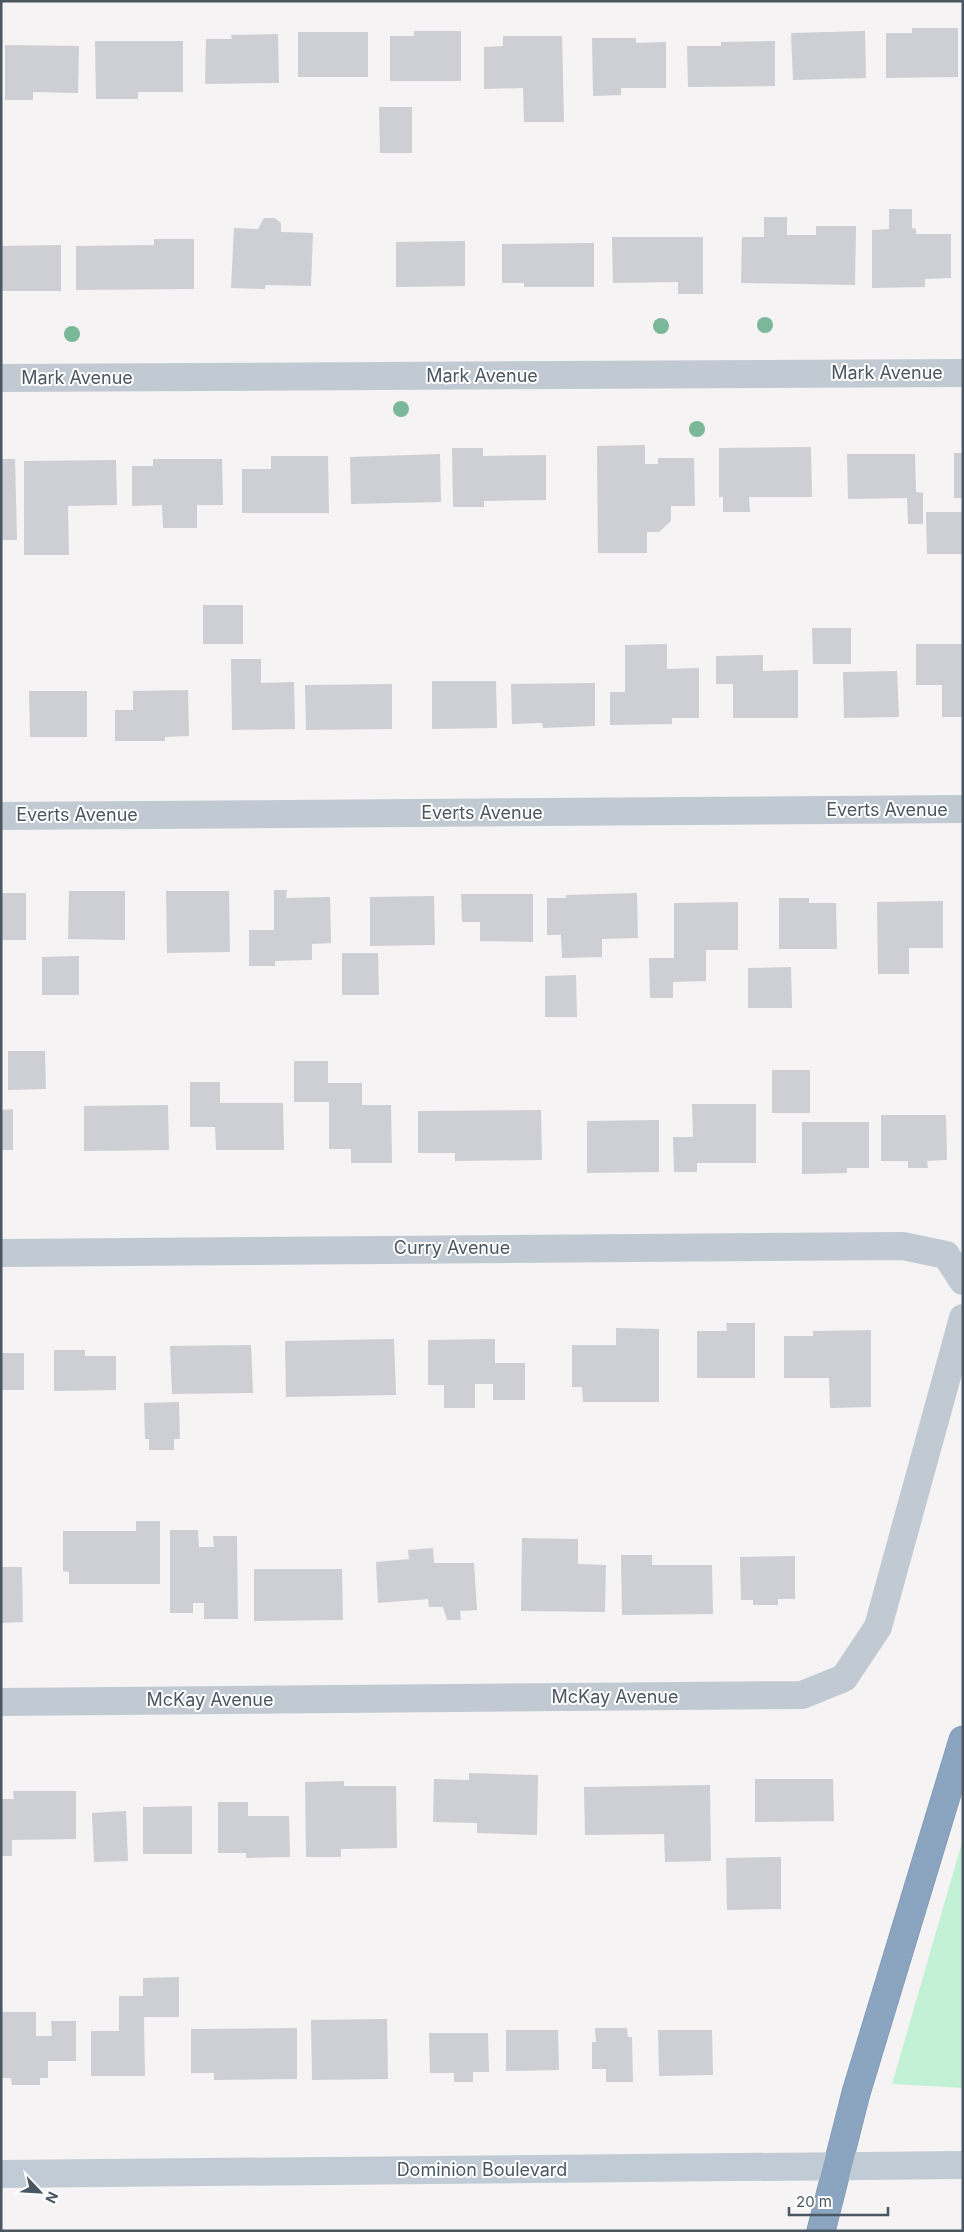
<svg xmlns="http://www.w3.org/2000/svg" width="964" height="2232" font-family="Inter,sans-serif">
<style>
.green{fill:#c3f1d5}
.building{fill:#cdcfd5}
.lines{fill:none;stroke-linecap:round;stroke-linejoin:round}
.highway-casing{stroke:#7690ad;stroke-width:29}
.street{stroke:#c1cad2;stroke-width:28}
.secondary{stroke:#c1cbd6;stroke-width:28}
.highway{stroke:#8ba5c1;stroke-width:28}
.tree{fill:#7bb799}
.labels{text-anchor:middle;stroke-width:4;stroke-linejoin:round;paint-order:stroke}
.street-label{font-size:18px;fill:#4a5661;stroke:#fff}
</style>
<rect width="100%" height="100%" fill="#f5f3f3"/>
<path class="green" d="M963 1839V2088L892 2084Z"/>
<path class="building" d="M912 28H958V77L886 78V33H912Z
M414 31H461V81H390V36H414Z
M865 31 866 78 793 80 791 33Z
M298 32H368V77H298Z
M278 34 279 83 205 84 206 39H232L231 35Z
M503 36H562L564 122H524L523 88 484 89V47L503 46Z
M592 38H636V43L666 42V88H621V95L593 96Z
M95 41H183V92H138V99H96Z
M775 41V86L688 87 687 46H721V42Z
M5 45 79 46 78 93 33 92V100H5Z
M379 107H412V153H380Z
M889 209H912V228L916 229V234H951V278L925 279V287L872 288V230L889 229Z
M764 217H787V235H816V226H856L855 285 741 283 742 237H764Z
M264 218H275L281 223V232L313 233 311 286 266 285 265 289 231 288 234 228 258 229Z
M612 237H703V294H678V282L613 283Z
M154 239H194V289L76 290V246L154 245Z
M465 241V286L396 287V242Z
M594 243V287H524V283H502V244Z
M61 245V291H1V246Z
M645 445V464H658V458H694L695 506H671V521L659 532H647V553H598L597 446Z
M811 447 812 497H749L750 512H723V497H719V448Z
M452 448H483V456L546 455V500L484 501V507H453Z
M954 453H963V498H954Z
M440 454 441 502 351 504 350 457Z
M847 454H915L916 492 923 493V524H908L907 498 848 499Z
M271 456H328L329 513H242V469H271Z
M1 459H15L17 540H1Z
M153 459H222L223 505H197V528H163L162 505 132 506V466H153Z
M116 460 117 505 68 506 69 555H24V461Z
M926 512H963V554H927Z
M203 605H243V644H203Z
M812 628H851V664H813Z
M667 644V669L699 668V718H672V724L610 725V692H625V645Z
M916 644H963V717H942V685H916Z
M763 655V671L798 670V718H733V684H716V656Z
M231 659H261V683L294 682 295 729 232 730Z
M897 671 899 717 844 718 843 672Z
M432 681H496L497 728 432 729Z
M595 683V726L543 728 542 723 512 724 511 684Z
M392 684V729L306 730 305 685Z
M188 690 189 736 165 737V741H115V710H133V691Z
M29 691H87V737H30Z
M274 890H287L286 898 330 897 331 943 312 944V960L275 961V966H249V930H274Z
M69 891H125V940L68 939Z
M166 891H229L230 952 167 953Z
M1 893H26V940H1Z
M637 893 638 938 602 939V957L562 958 561 935H547V898H566V895Z
M461 894H533V942L480 941V922H462Z
M434 896 435 945 370 946V897Z
M779 898H809V903H836L837 949H779Z
M943 901V948H909V974H878L877 902Z
M738 902V950H706V981L673 982V998H650L649 958H674V903Z
M342 953H378L379 995H342Z
M79 956V995H42V957Z
M791 967 792 1008H748V968Z
M576 975 577 1017H545V976Z
M8 1051H45L46 1089 8 1090Z
M294 1061H328V1083H362V1105H391L392 1163H351V1149H329V1102H294Z
M772 1070H810V1113H772Z
M190 1082H220V1103H283L284 1150H216L215 1127H190Z
M692 1104H756V1163H697V1172H674L673 1137H693Z
M168 1105 169 1150 84 1151V1106Z
M13 1109V1150H1V1110Z
M541 1110 542 1160 455 1161V1153H418V1111Z
M881 1115H946L947 1160 927 1161 928 1168H908V1161H881Z
M659 1120V1172L587 1173V1121Z
M802 1122H869V1168H847V1173L802 1174Z
M726 1323H755V1378H697V1331H727Z
M616 1328 659 1329V1402H583L582 1387H572V1345H616Z
M871 1330V1407L830 1408 829 1378H784V1336H813V1331Z
M394 1339 396 1395 286 1397 285 1341Z
M495 1339V1363H525V1400H493V1384H475V1408H444V1385H428V1340Z
M251 1345 253 1393 172 1394 170 1346Z
M54 1350H85V1356H116V1390L54 1391Z
M1 1353H24V1390H1Z
M179 1402 180 1439H174V1450H149V1439H145L144 1403Z
M136 1521H160V1584H69V1572L63 1571V1531H136Z
M170 1530H198L199 1547H214L213 1536H237L238 1619H204V1603H193V1613H170Z
M522 1538 578 1539V1564L606 1565 605 1612 521 1611Z
M433 1548 434 1563H474L477 1610 460 1611 461 1620H447L443 1607H429L428 1599 378 1603 376 1562 409 1559 408 1550Z
M621 1555H652V1565H712L713 1614 622 1615Z
M795 1556V1599H778V1605H753V1600H741L740 1557Z
M1 1567H22L23 1622 1 1623Z
M254 1569H342L343 1620 254 1621Z
M469 1773 538 1775 537 1835 477 1833V1823L433 1822 434 1779 469 1780Z
M755 1779H833L834 1821 755 1822Z
M344 1781V1786H396L397 1848 341 1849V1857H306L305 1782Z
M710 1785 711 1861 665 1862 664 1834 585 1835 584 1787Z
M13 1791H76V1839L12 1840V1856H1V1799H14Z
M218 1802H248V1816H289L290 1857 246 1858V1853H218Z
M192 1806V1854H143V1807Z
M126 1811 128 1861 94 1862 92 1813Z
M781 1857V1909L727 1910 726 1858Z
M179 1977V2017H144L145 2076H91V2031H119V1996H143V1978Z
M1 2012H36V2036H52L51 2021H76V2061H48V2078H40V2085H12L11 2078H1Z
M387 2019 388 2079 312 2080 311 2020Z
M297 2028V2079L214 2080V2073H191V2029Z
M595 2028H627L628 2037H632L633 2082H606V2069H592V2042H596Z
M506 2030H558L559 2070 506 2071Z
M658 2030H712L713 2075 659 2076Z
M429 2033H488L489 2072H473V2082H454V2073H430Z"/>
<g class="lines">
<defs>
<path id="highway" d="M821 2231 856 2093 963 1740"/>
</defs>
<use href="#highway" class="highway-casing"/>
<path class="street" d="M1 378 963 373
M1 816 963 809
M1 1253 903 1246 946 1255 963 1281
M1 1702 802 1695 844 1678 878 1627 963 1318"/>
<path class="secondary" d="M1 2174 963 2165"/>
<use href="#highway" class="highway"/>
</g>
<g class="tree">
<circle cx="765" cy="325" r="8"/>
<circle cx="661" cy="326" r="8"/>
<circle cx="72" cy="334" r="8"/>
<circle cx="401" cy="409" r="8"/>
<circle cx="697" cy="429" r="8"/>
</g>
<g class="labels">
<g class="street-label">
<text x="887" y="379">Mark Avenue</text>
<text x="482" y="382">Mark Avenue</text>
<text x="77" y="384">Mark Avenue</text>
<text x="887" y="816">Everts Avenue</text>
<text x="482" y="819">Everts Avenue</text>
<text x="77" y="821">Everts Avenue</text>
<text x="452" y="1254">Curry Avenue</text>
<text x="615" y="1703">McKay Avenue</text>
<text x="210" y="1706">McKay Avenue</text>
<text x="482" y="2176">Dominion Boulevard</text>
</g>
</g>
<rect width="964" height="2232" fill="none" stroke="#4a5661" stroke-width="5"/>
<g transform="translate(40 2192) rotate(115)" stroke="#ffffff" stroke-width="4" paint-order="stroke">
<path d="M0-4L9 19L0 12L-9 19Z" fill="#4a5661"/>
<text y="-8" font-size="14" font-weight="bold" text-anchor="middle" fill="#4a5661">N</text>
</g>
<path d="M789 2207v8h99v-8" fill="none" stroke="#4a5661" stroke-width="2.5"/>
<text x="796" y="2207" font-size="15" fill="#4a5661" stroke="#ffffff" stroke-width="4" paint-order="stroke">20 m</text>
</svg>
